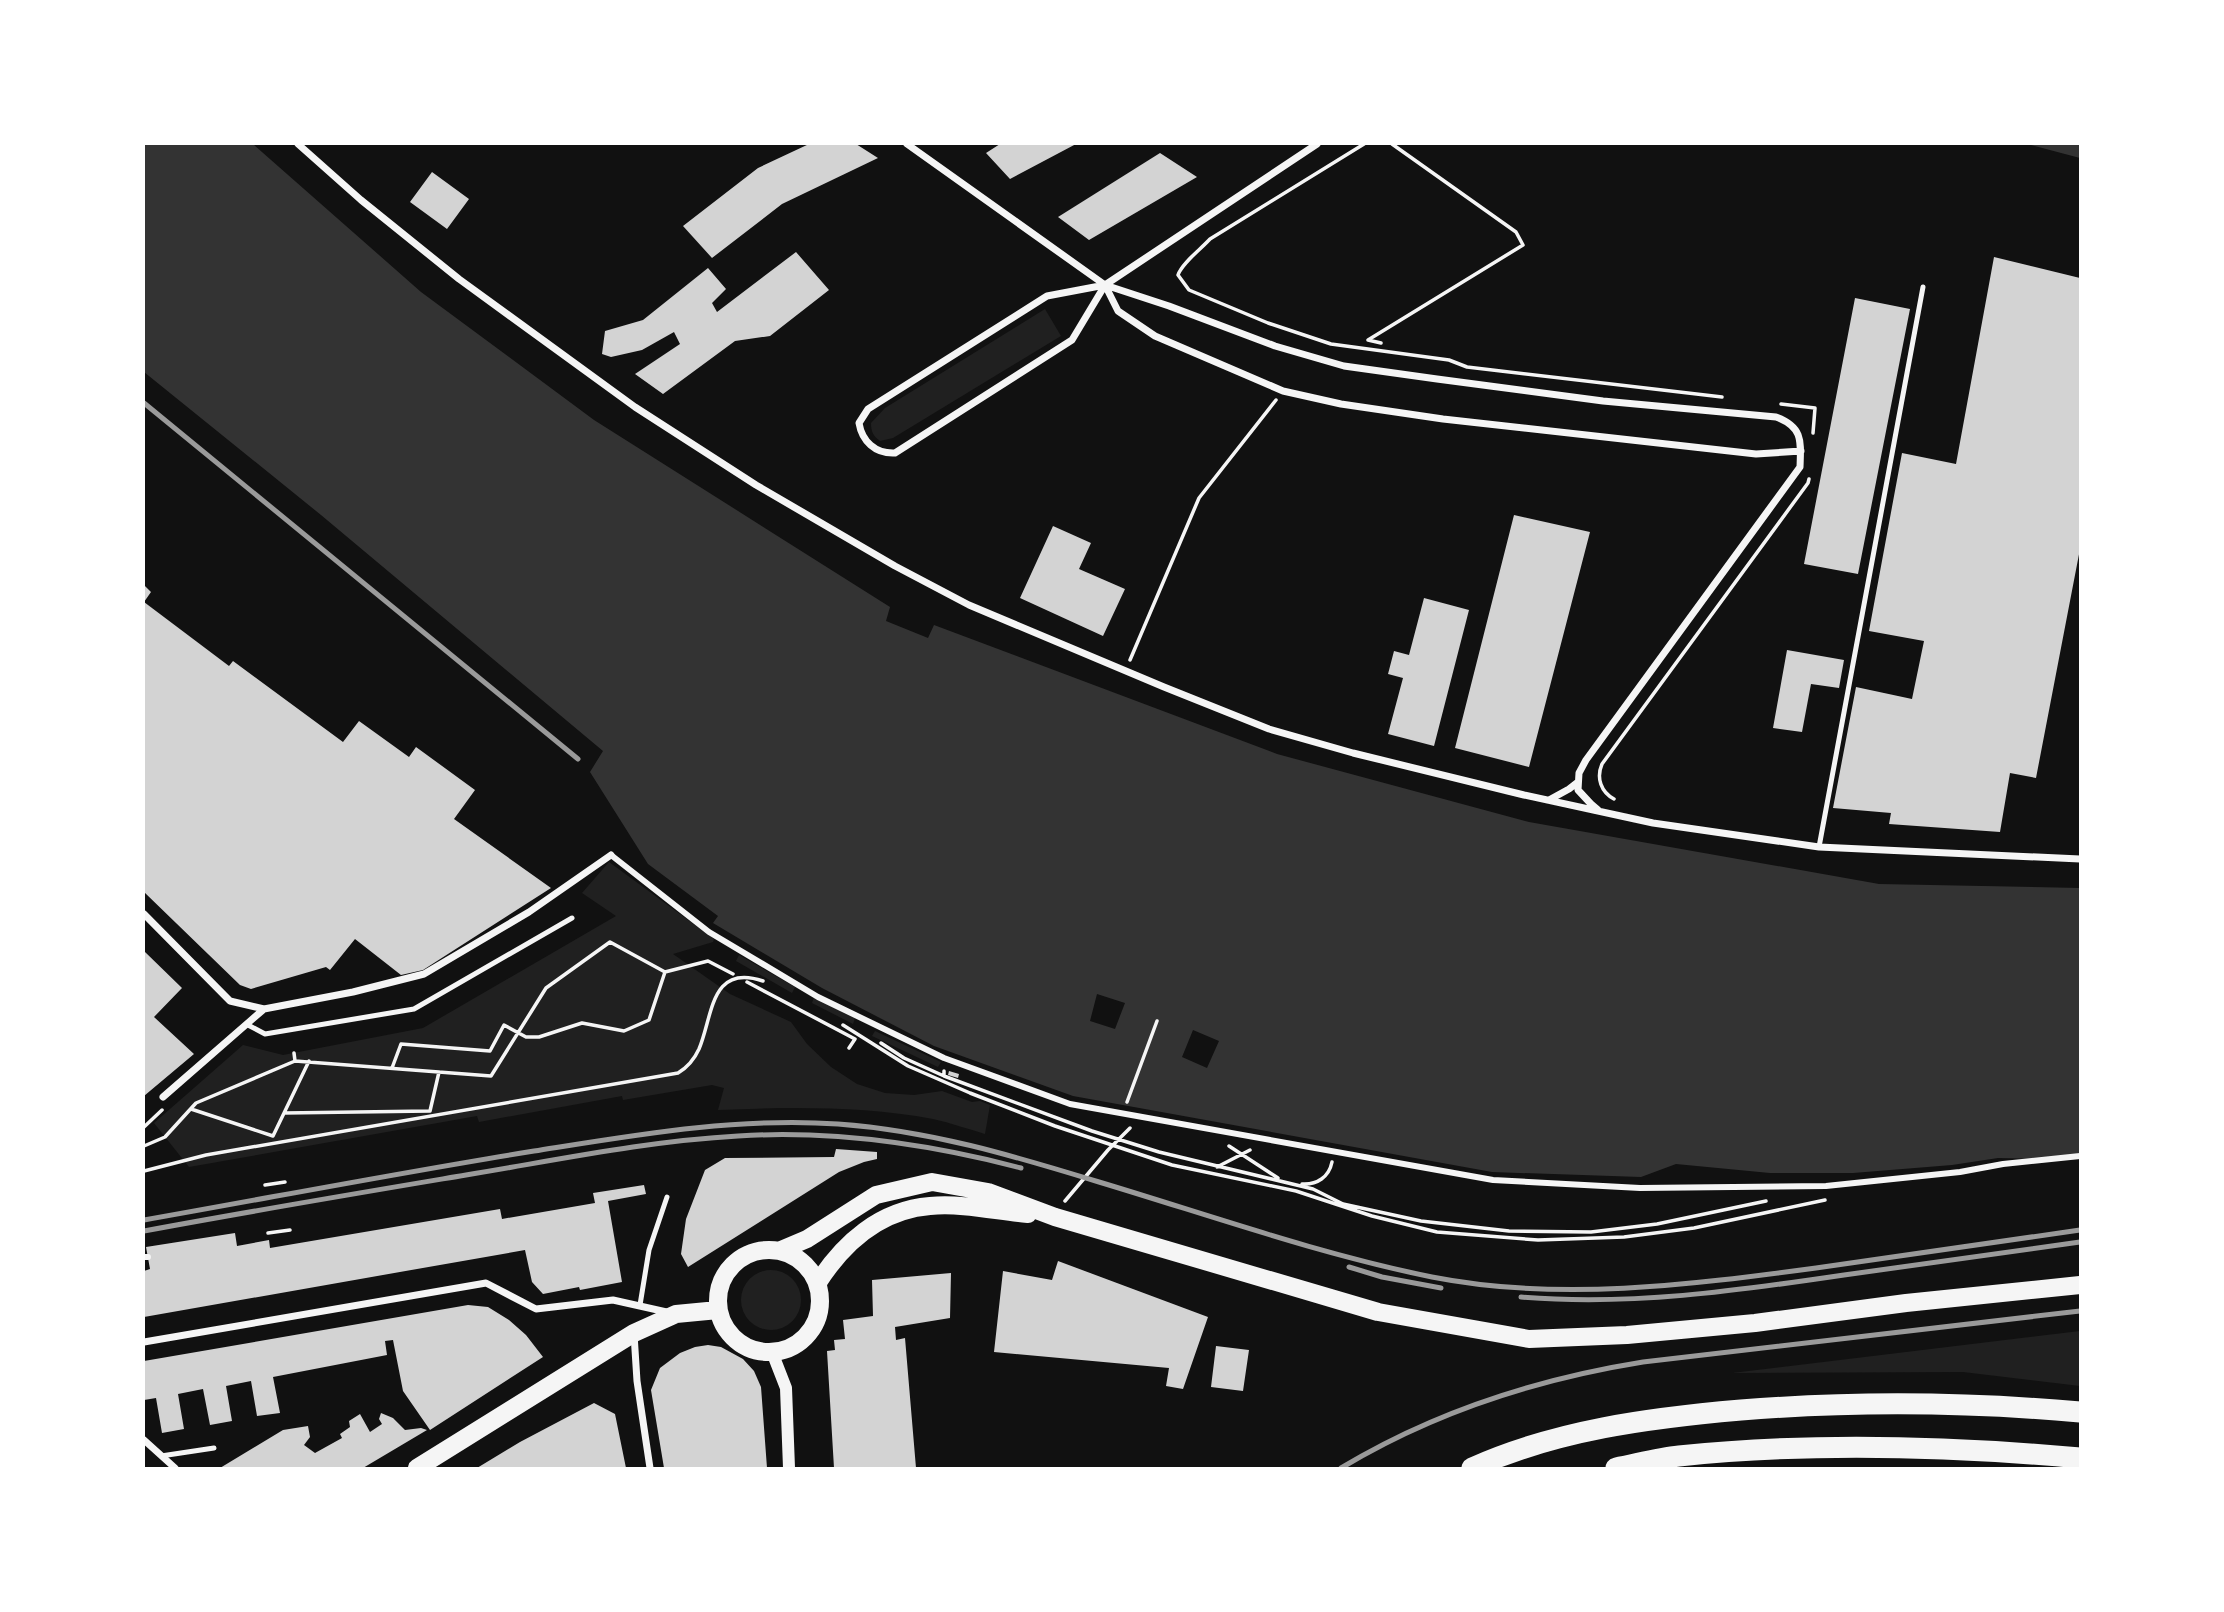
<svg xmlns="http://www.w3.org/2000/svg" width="2224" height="1612" font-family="Montserrat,sans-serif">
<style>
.green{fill:#202020}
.water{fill:#333}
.pier{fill:#111}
.building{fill:#d3d3d3}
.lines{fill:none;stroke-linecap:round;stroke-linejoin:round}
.path{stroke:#f5f5f5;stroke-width:3.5}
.service{stroke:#f5f5f5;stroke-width:5}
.pedestrian{stroke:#f5f5f5;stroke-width:6}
.minor{stroke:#f5f5f5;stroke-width:7}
.tertiary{stroke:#f5f5f5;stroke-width:12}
.primary{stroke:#f5f5f5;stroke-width:18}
.motorway{stroke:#f5f5f5;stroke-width:21}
.rail{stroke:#9a9a9a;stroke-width:5}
</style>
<rect width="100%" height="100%" fill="#111"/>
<path class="green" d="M1045 309 1061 336 893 438 880 441C873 436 871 431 871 423L885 408Z
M609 862 714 939 713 942 673 954 730 994 791 1022 807 1044 831 1067 857 1084 885 1093 914 1095 942 1091 972 1102 980 1101 990 1105 985 1134C968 1129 951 1123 933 1119 863 1106 789 1107 718 1110L724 1088 712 1085 623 1100 622 1096 479 1122 477 1116 189 1167 154 1123 243 1045 283 1055 423 1028 616 916 582 893Z
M739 955 795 987 792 993 736 961Z
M814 997 855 1018 853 1024 812 1003Z
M875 1031 941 1062 938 1067 872 1036Z
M741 1300a30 30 0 1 1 60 0a30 30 0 1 1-60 0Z
M2080 1331V1386L1963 1372 1732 1373Z"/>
<path class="water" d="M144 144H253L421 292 594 420 890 607 886 621 928 638 934 625 1277 754 1529 822 1879 884 2080 888V1155L2051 1159 1998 1158 1952 1165 1853 1173H1770L1676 1164 1641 1177 1492 1172 1073 1096 934 1046 822 988 713 923 718 916 648 864 590 772 603 751 321 515 144 372Z
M2027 144H2080V158Z"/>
<path class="pier" d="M1097 994 1125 1003 1115 1029 1090 1021Z
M1193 1030 1219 1041 1207 1068 1182 1057Z"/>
<path class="building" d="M809 144H856L878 158 782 204 712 258 683 226 758 168Z
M1000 144H1076L1010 179 986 153Z
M1160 153 1197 177 1089 240 1058 217Z
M432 172 469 199 447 229 410 202Z
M796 252 829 290 770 336 735 341 663 394 635 374 680 344 674 332 642 350 611 357 602 354 605 331 643 320 708 268 726 289 712 303 717 312Z
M1994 257 2080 278V549L2036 778 2010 773 2000 832 1889 824 1891 813 1833 808 1856 687 1912 699 1924 641 1869 631 1902 453 1956 464Z
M1855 298 1910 309 1858 574 1804 564Z
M1514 515 1590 532 1529 767 1455 748Z
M1053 526 1091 543 1079 569 1125 589 1103 636 1020 598Z
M144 585 151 592 144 602 229 666 233 661 343 742 359 721 409 757 416 747 475 790 454 819 551 888 423 970 401 975 355 939 330 970 326 967 251 989 240 985 144 892Z
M1424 598 1469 610 1434 746 1388 734 1403 678 1388 674 1394 651 1409 655Z
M1787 650 1844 660 1839 688 1811 684 1802 732 1773 728Z
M144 951 182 988 154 1017 194 1054 144 1096Z
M949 1071 959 1074 958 1078 948 1075Z
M836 1149 877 1152V1159L864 1162 839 1172 688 1267 681 1254 686 1219 705 1170 725 1158 834 1157Z
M644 1185 646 1194 608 1201 622 1282 580 1290 579 1287 543 1294 532 1282 525 1250 144 1317V1271L150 1269 146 1247 235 1233 237 1246 269 1240 270 1248 500 1209 502 1219 595 1203 593 1193Z
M1058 1261 1208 1317 1183 1389 1166 1386 1169 1368 994 1352 1003 1271 1052 1280Z
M951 1273 950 1318 895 1327 896 1340 905 1338 916 1468H834L827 1351 835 1350 834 1340 845 1339 843 1320 873 1316 872 1280Z
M468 1305 488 1307 509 1320 526 1335 543 1357 430 1430 403 1391 393 1340 385 1341 387 1355 273 1377 280 1413 257 1416 251 1381 226 1386 232 1421 210 1425 203 1389 178 1394 184 1429 162 1433 156 1398 144 1400V1361Z
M708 1345 721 1347 743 1359 754 1371 761 1387 767 1468H664L651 1390 660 1368 680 1353 695 1347Z
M1216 1346 1249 1350 1243 1391 1211 1387Z
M594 1403 615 1414 626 1468H477L520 1442Z
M381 1413 393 1418 405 1430 421 1428 427 1430 363 1468H220L283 1430 308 1426 310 1437 304 1445 315 1453 342 1438 340 1434 350 1427 349 1421 360 1414 370 1432 382 1424 379 1419Z"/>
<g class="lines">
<path class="path" d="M1364 144 1210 239C1201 249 1182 263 1178 275L1189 290 1268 323 1331 344 1449 360 1467 367 1722 397
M1381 343 1368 340 1523 245 1516 232 1392 144
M1781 404 1815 408 1813 433
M1130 660 1199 498 1276 400
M1614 799C1601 792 1596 778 1602 764L1808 483 1809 479
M747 982 855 1039 849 1048
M843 1025 908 1066 970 1093 1055 1126 1172 1165 1296 1191 1372 1216 1437 1232 1538 1240 1624 1237 1694 1228 1825 1200
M881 1043 904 1058 944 1076
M294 1053 295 1061
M392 1068 401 1044 490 1051 504 1025 526 1037H539L582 1023 624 1031 649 1020 665 972
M944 1071V1076L1092 1131 1159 1152 1313 1189 1343 1204 1421 1221 1509 1231 1591 1232 1657 1224 1766 1201
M1127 1102 1157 1021
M191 1109 273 1136 309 1061
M284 1113 430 1111 439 1072
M144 1127 162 1110
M144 1146 165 1137 196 1103 295 1061 491 1076 546 988 610 942 665 972 708 961 733 974
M1229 1146 1278 1178
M1217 1167 1250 1150
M144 1171 206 1155 678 1073C688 1067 694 1060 699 1049 713 1016 710 963 763 981
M1302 1184C1317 1185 1329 1177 1332 1162
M265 1185 285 1182
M1065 1201 1108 1150 1130 1128
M268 1233 290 1230"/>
<path class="service" d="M1819 847 1923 287
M248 1025 265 1034 414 1009 572 918
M640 1305 649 1250 667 1197
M161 1456 214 1448"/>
<path class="pedestrian" d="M611 855 709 932 818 997 944 1058 1070 1104 1493 1180 1640 1188 1826 1186 1960 1172 2003 1164 2080 1156
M144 1257H148"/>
<path class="minor" d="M298 144 361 200 459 279 635 407 756 485 895 566 969 605 1164 687 1269 729 1353 753 1524 795 1653 823 1819 847 2080 859
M907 144 1105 285 1169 306 1275 346 1344 366 1437 379 1603 401 1776 417C1803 427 1801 441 1800 467L1586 760 1579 773 1578 790 1591 804 1598 810
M1105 285 1072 340 895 453C875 454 862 441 859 423L868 409 1047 296 1105 285 1317 144
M1105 285 1118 311 1155 336 1283 391 1341 404 1443 419 1756 454 1801 451
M1549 800 1569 789 1578 782
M144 914 230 1001 264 1009
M163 1097 264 1009 353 992 424 974 529 912 611 855
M634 1334 637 1381 650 1468
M144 1342 486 1283 536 1309 613 1300 671 1313
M144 1440 175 1468"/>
<path class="tertiary" d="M772 1352 786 1388 789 1468"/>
<path class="primary" d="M718 1301a51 51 0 1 1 102 0a51 51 0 1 1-102 0Z
M781 1250 807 1239 876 1195 932 1182 988 1192 1055 1217 1378 1312 1529 1339 1627 1335 1755 1323 1906 1303 2080 1285
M817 1284C843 1243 880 1210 930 1206 962 1203 996 1211 1028 1214
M417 1468 634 1333 676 1314 718 1310"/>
<path class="motorway" d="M1472 1468C1557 1430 1649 1418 1741 1410 1854 1401 1968 1402 2080 1412
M1616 1468C1637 1464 1658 1458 1679 1456 1812 1442 1947 1446 2080 1458"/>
<path class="rail" d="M144 403 578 759
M144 1220C274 1197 403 1172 534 1151 635 1135 736 1117 838 1124 931 1131 1011 1155 1099 1182 1209 1215 1319 1254 1432 1277 1559 1302 1689 1285 1816 1268 1904 1256 1992 1243 2080 1230
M144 1231C251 1211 359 1193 466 1175 557 1160 647 1141 738 1136 833 1130 929 1144 1021 1168
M1349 1267 1382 1277 1441 1288
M1521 1297C1630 1306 1736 1291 1844 1275 1923 1264 2002 1253 2080 1242
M1341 1468C1434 1412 1537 1379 1643 1362L2080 1311"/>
</g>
<rect width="2224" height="1612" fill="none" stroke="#ffffff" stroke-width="290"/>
</svg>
